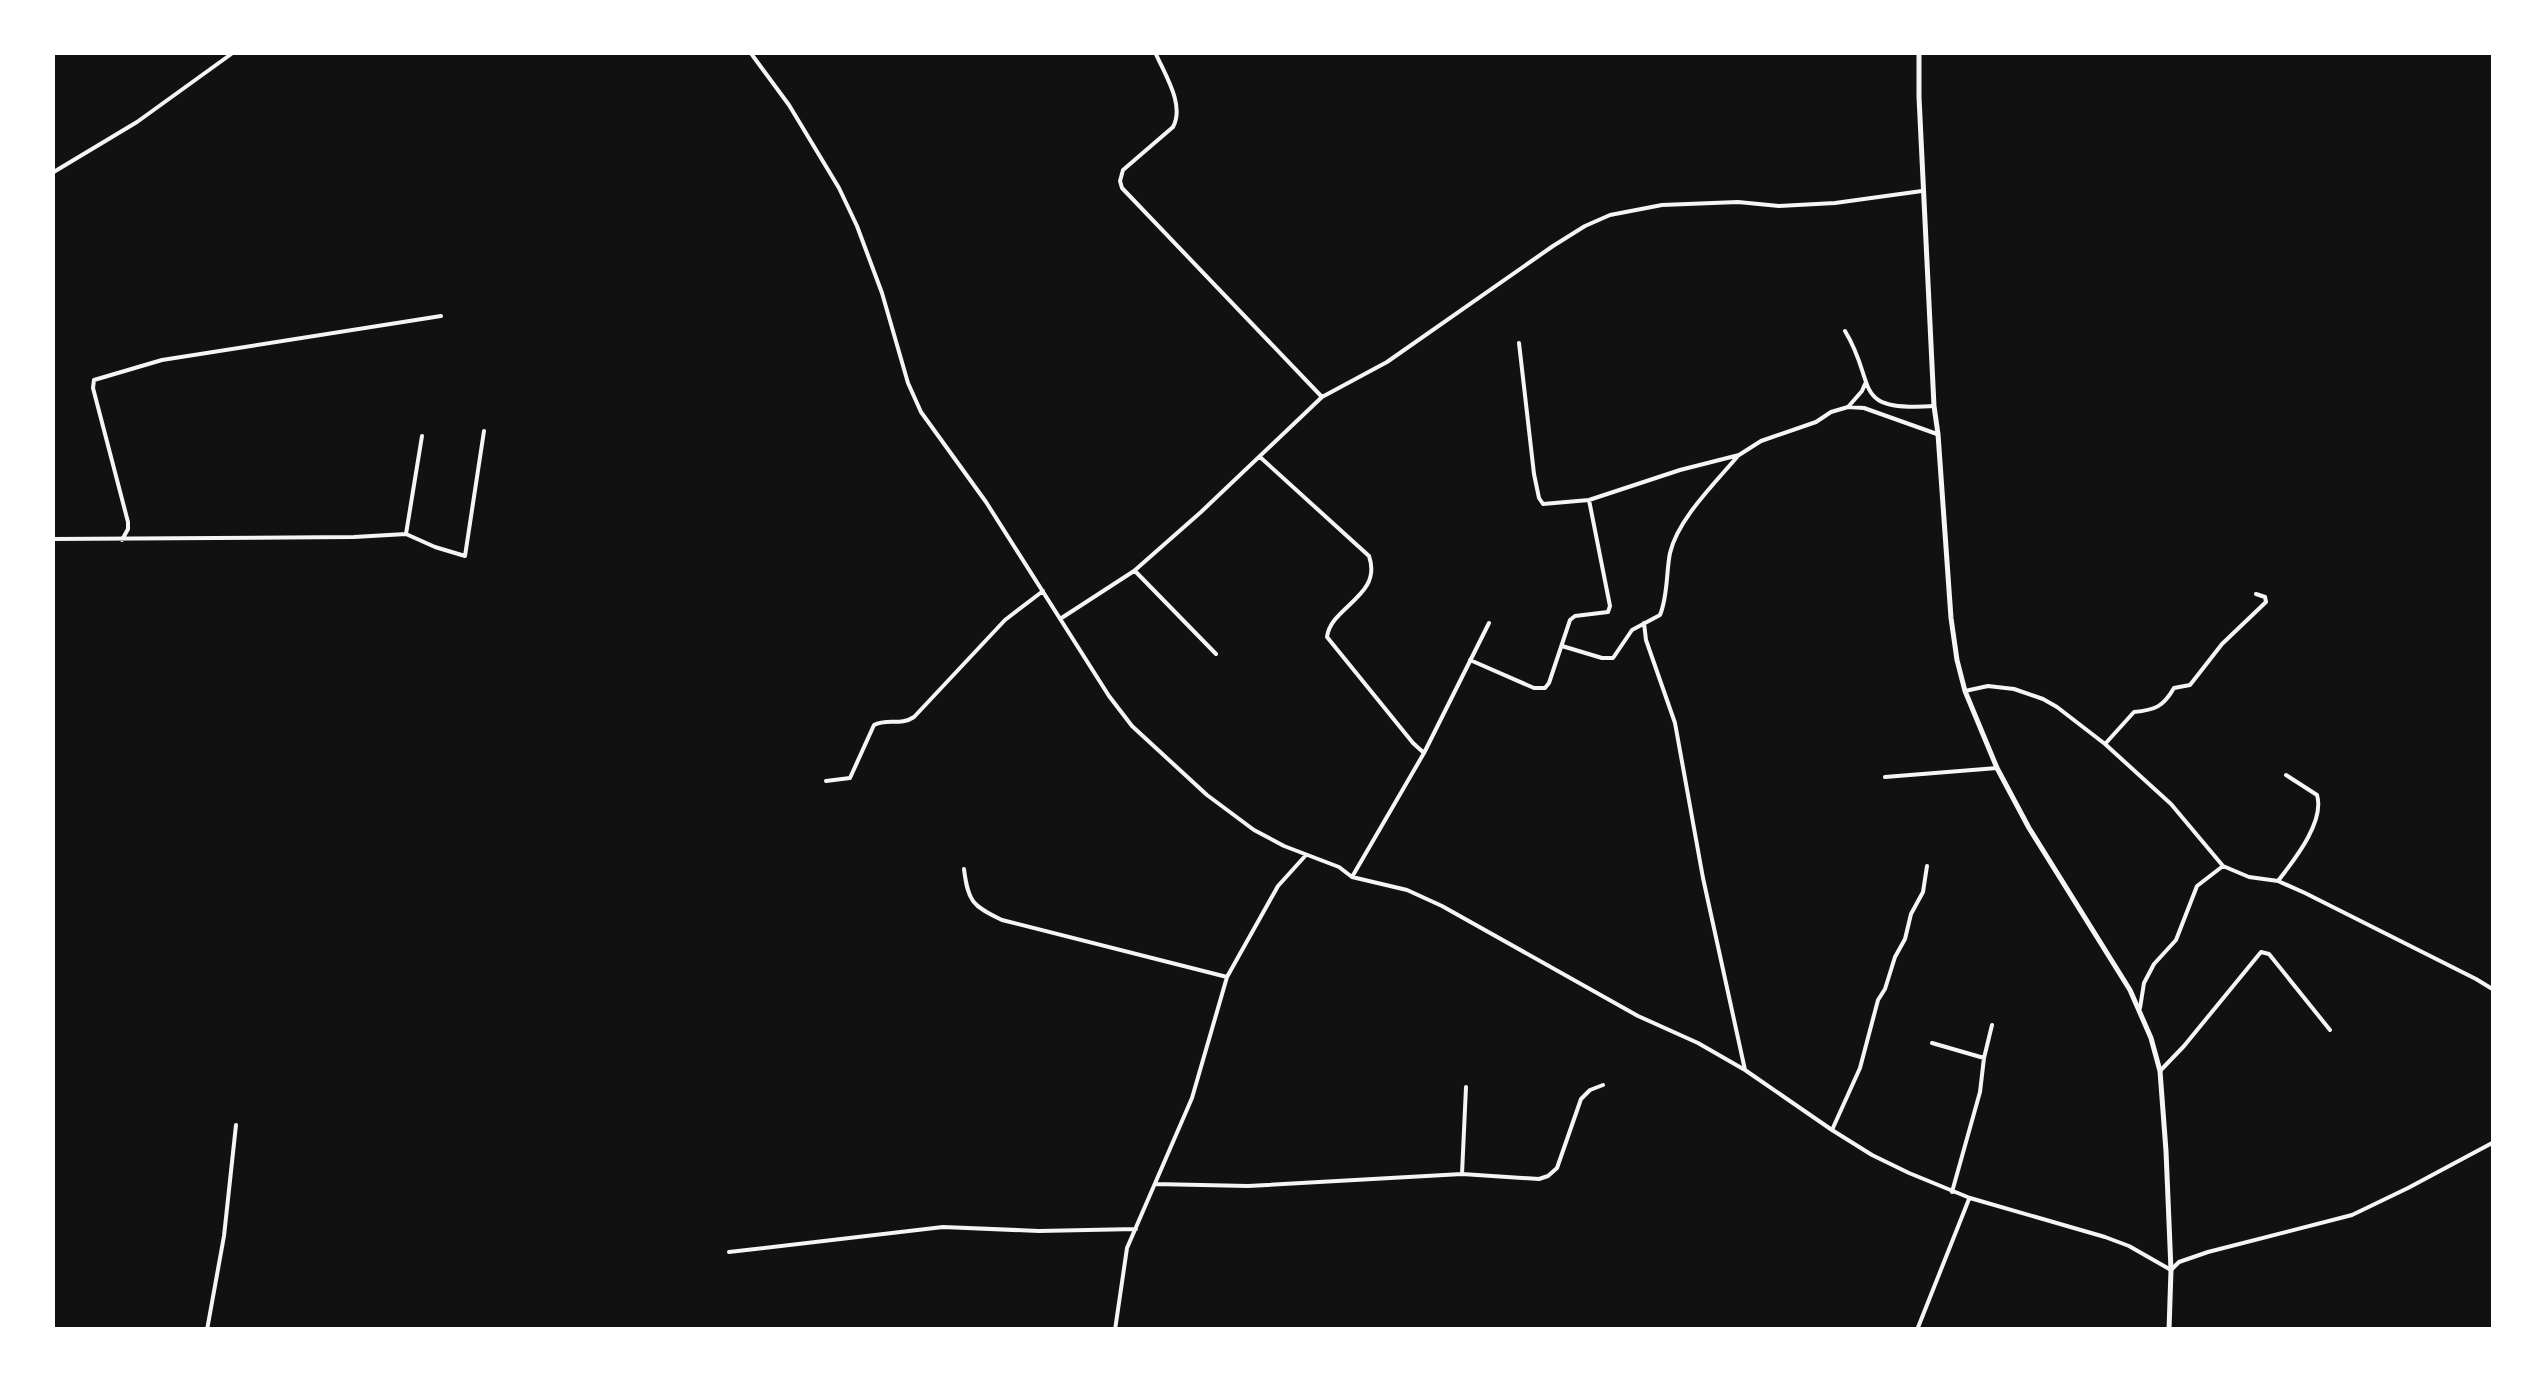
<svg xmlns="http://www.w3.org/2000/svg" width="2546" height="1382" font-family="'Work Sans',sans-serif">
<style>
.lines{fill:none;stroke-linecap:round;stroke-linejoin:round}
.minor{stroke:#f5f5f5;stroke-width:4}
.tertiary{stroke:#f5f5f5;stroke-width:5}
</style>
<rect width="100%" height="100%" fill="#111"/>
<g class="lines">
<path class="minor" d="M750 52 789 105 839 188 857 226 882 293 908 383 921 412 986 502 1109 696 1132 726 1207 795 1254 830 1284 846 1339 867 1352 877 1407 890 1442 906 1638 1016 1698 1043 1745 1070 1832 1130 1872 1155 1909 1173 1970 1198 2105 1237 2129 1246 2171 1270 2179 1262 2208 1252 2352 1215 2408 1188 2494 1142
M1155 52C1165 75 1185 105 1173 127L1123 170 1120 181 1122 188 1322 397
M52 173 137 122 234 52
M1845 331C1878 385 1849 412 1934 406
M1519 343 1534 474 1539 498 1543 504 1589 500 1680 470 1739 455 1761 441 1816 422 1831 412 1848 407 1864 408 1937 434
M1848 407 1862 391 1865 384
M1260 457 1369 556C1383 596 1331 606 1327 637L1413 743 1424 753 1352 877
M406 534 422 436
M52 539 354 537 406 534 435 547 465 556 484 431
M122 540 128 529V522L93 388 94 380 162 360 441 316
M1135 571 1216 654
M1060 619 1134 571 1201 512 1322 397 1387 362 1553 246 1585 226 1610 215 1662 205 1738 202 1779 206 1835 203 1922 191
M1644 623 1646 640 1675 723 1703 878 1745 1070
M1562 646 1602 658H1613L1632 630 1660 615C1668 596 1666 573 1670 553 1678 519 1715 483 1737 457
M1470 660 1534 688H1545L1549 683 1570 620 1575 616 1608 612 1610 606 1589 500
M1965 691 1988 686 2014 689 2043 699 2057 707 2105 744 2171 804 2223 866 2249 877 2278 881 2305 893 2476 979 2494 990
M2105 744 2134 712C2155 710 2163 707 2174 688L2190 685 2222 644 2266 602 2265 597 2256 594
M1424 753 1489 623
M1885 777 1997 768
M826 781 850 778 874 725C886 718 901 726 914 717L1005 620 1043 591
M964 869C968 901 972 906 1002 920L1227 977
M2278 881C2294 860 2325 822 2317 795L2286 775
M2140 1008 2144 983 2154 964 2176 940 2197 886 2223 866
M1932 1043 1984 1058
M2160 1071 2184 1046 2261 952 2269 954 2330 1030
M1832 1130 1860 1068 1878 1000 1885 989 1895 957 1905 939 1911 914 1923 892 1927 866
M1462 1174 1466 1087
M1155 1184 1248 1186 1462 1174 1539 1179 1548 1176 1557 1168 1581 1099 1590 1090 1603 1085
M1952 1192 1980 1092 1984 1058 1992 1025
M729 1252 943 1227 1039 1231 1136 1229
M207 1330 224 1236 236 1125
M1115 1330 1127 1248 1192 1098 1227 977 1278 886 1306 855
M1917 1330 1969 1199"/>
<path class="tertiary" d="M1919 52V97L1934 406 1938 434 1951 618 1957 660 1965 691 1997 768 2029 828 2130 990 2151 1038 2160 1071 2166 1151 2171 1270 2169 1330"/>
</g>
<rect width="2546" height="1382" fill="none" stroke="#ffffff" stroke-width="110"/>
</svg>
